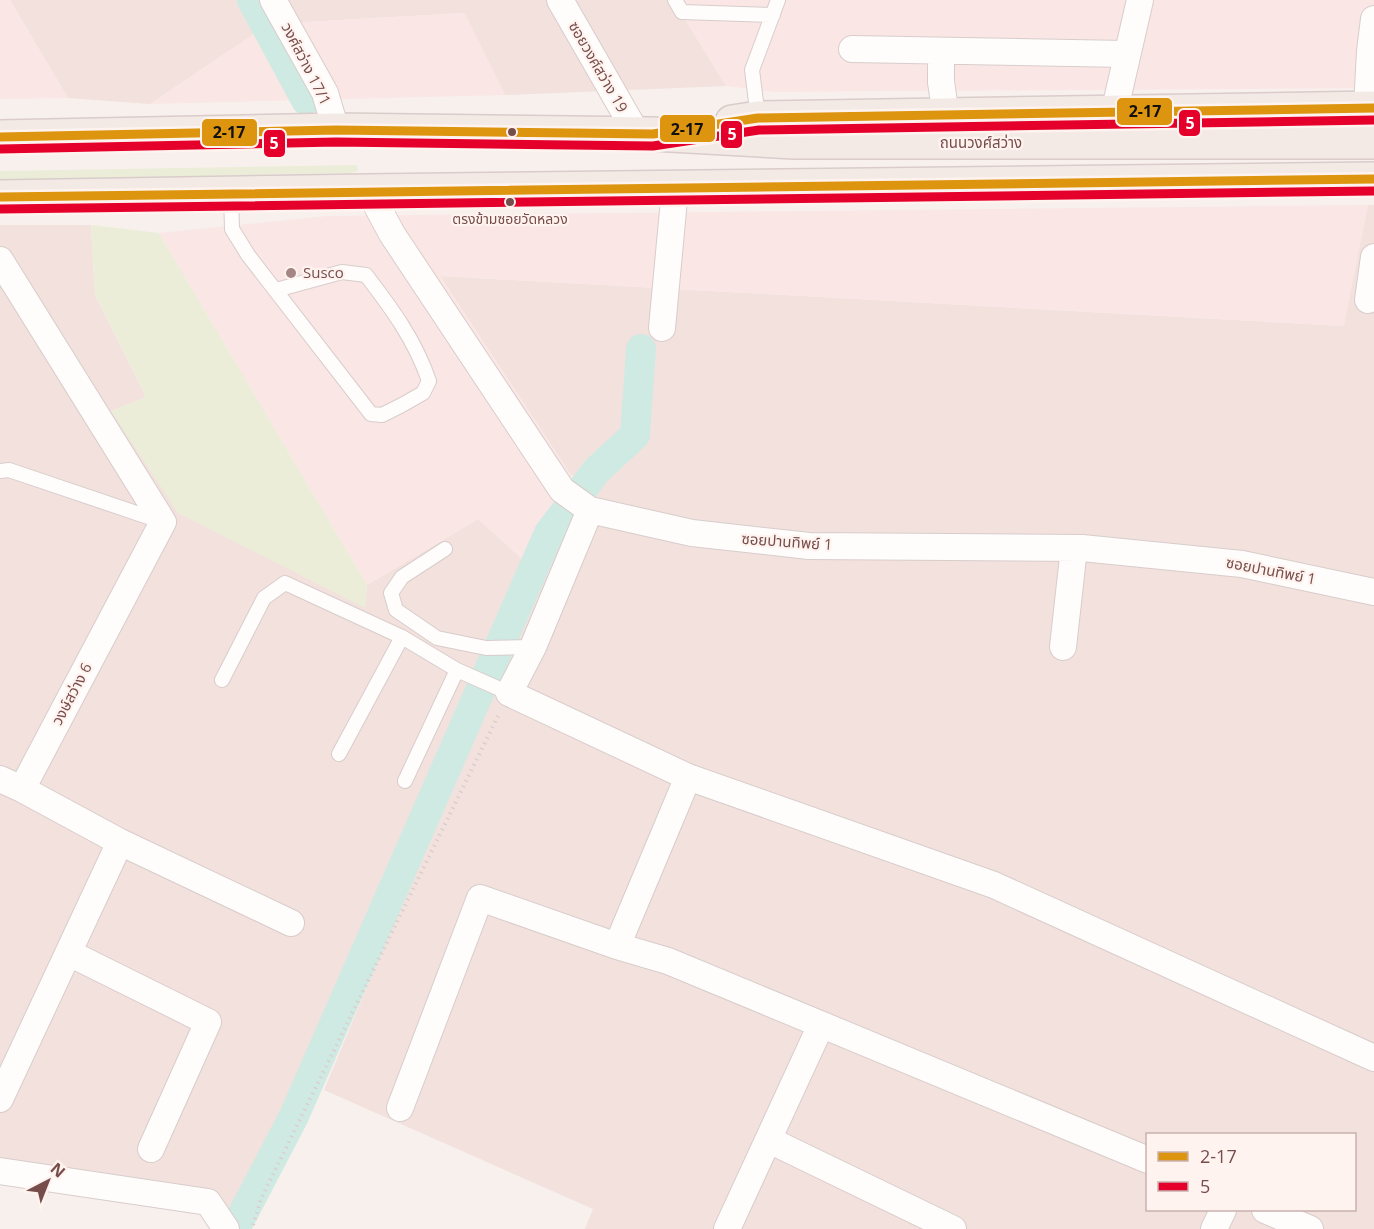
<svg xmlns="http://www.w3.org/2000/svg" width="1374" height="1229" font-family="'Open Sans','Noto Sans Thai',sans-serif">
<style>
.residential{fill:#f2e1dd;fill-rule:evenodd}
.commercial{fill:#fae6e5}
.green{fill:#ebedd8}
.lines{fill:none;stroke-linecap:round;stroke-linejoin:round}
.canal{stroke:#cfeae2;stroke-width:30}
.lane-casing{stroke:#d8cdcb;stroke-width:16}
.street-casing{stroke:#d8cdcb;stroke-width:28}
.primary-casing{stroke:#d9cccb;stroke-width:36}
.path{stroke:#dacfcf;stroke-width:4;stroke-dasharray:1.5 4.5;stroke-linecap:butt}
.lane{stroke:#fefdfc;stroke-width:14}
.street{stroke:#fefdfc;stroke-width:26}
.primary{stroke:#f3eae6;stroke-width:33}
.bus-1-casing{stroke:#fff3ef;stroke-width:14}
.bus-2-casing{stroke:#fff3ef;stroke-width:14}
.bus-1{stroke:#dd940f;stroke-width:9}
.bus-2{stroke:#e4002b;stroke-width:9}
.bus-dot{fill:#774d4c;stroke:#fff3ef;stroke-width:2}
.poi-dot{fill:#a48684;stroke:#fff3ef;stroke-width:2}
.labels{text-anchor:middle;stroke-width:4.5;stroke-linejoin:round;paint-order:stroke}
.bus-label{font-size:14px;fill:#774d4c;stroke:#fff3ef}
.street-label{font-size:15px;fill:#774d4c;stroke:#fff3ef}
.poi-label{font-size:15px;fill:#774d4c;stroke:#fff3ef;text-anchor:start}
.line-badge{stroke:#fff3ef;stroke-width:2}
.badge-label{font-size:16px;text-anchor:middle;font-weight:bold;fill:#fff}
.pale-badge-label{font-size:16px;text-anchor:middle;font-weight:bold;fill:#111}
</style>
<rect width="100%" height="100%" fill="#f8f0ed"/>
<path class="residential" d="M10 0H673L726 86 505 95 464 13 305 22 254 34 150 104 68 98Z
M1368 205H1374V1229H585L593 1209 324 1090 484 707 503 670 541 581 476 667 403 849 233 1219 186 1209 0 1182V225H91L95 295 146 397 111 411 365 607 367 585 478 519 543 578 564 531 599 487 571 475 440 276 1343 326ZM1148 1134H1354V1210H1148Z"/>
<path class="commercial" d="M0 0H10L68 98 0 99Z
M673 0H1374V88L774 92 726 86Z
M465 13 505 95 150 104 254 34 305 22Z
M1368 205 1344 326 440 276 571 475 599 486 564 531 543 578 478 519 367 585 159 233 327 216Z"/>
<path class="green" d="M357 165 358 171 351 173 0 180V171Z
M91 225 159 233 367 585 365 608 178 513 111 411 146 397 95 295Z"/>
<g class="lines">
<path class="canal" d="M252 0 306 100
M235 1229 294 1116 549 533 597 470 635 435 641 349"/>
<defs>
<path id="lane" d="M675 0 682 12 773 15
M758 118 752 70 778 0
M231 194 232 229 248 255 371 414 382 415 402 405 423 393 429 381C415 340 392 309 366 275L342 272 276 290
M0 471 9 470 160 521
M445 549 402 577 391 593 396 610 437 638 486 648 533 647
M222 680 264 598 285 583 402 637 457 670 509 693
M339 754 402 637
M405 781 457 670"/>
<path id="street" d="M273 0 325 93 336 130
M560 0 637 134
M852 49 1126 54
M941 51V82L946 116
M1367 108 1370 51 1374 19
M1114 113 1140 0
M369 191 392 234 562 490 590 510 692 533 809 546 1082 548 1242 564 1374 592
M0 260 163 522 22 789 120 842 0 1099
M1368 300 1374 257
M662 328 675 189
M590 510 533 647 509 693 688 777 994 885 1374 1058
M1063 647 1074 548
M0 779 22 789
M120 842 291 923
M617 946 688 777
M69 953 208 1022 151 1149
M400 1108 480 898 617 946 668 961 1148 1160
M769 1140 953 1229
M0 1171 208 1202 226 1229
M1265 1210 1310 1229
M727 1229 821 1025
M1214 1229 1223 1210"/>
<path id="primary" d="M732 122 758 118 1374 108
M0 137 336 130 653 134 794 142H1374
M0 197 369 191 1374 179"/>
</defs>
<use href="#lane" class="lane-casing"/>
<use href="#street" class="street-casing"/>
<use href="#primary" class="primary-casing"/>
<path class="path" d="M253 1225 261 1199 498 716"/>
<use href="#lane" class="lane"/>
<use href="#street" class="street"/>
<use href="#primary" class="primary"/>
<defs>
<path id="bus-1" d="M0 137 336 130 653 134 758 118 1374 108
M0 197 1374 179"/>
<path id="bus-2" d="M0 149 336 142 653 146 759 130 1374 120
M0 209 1374 191"/>
</defs>
<use href="#bus-1" class="bus-1-casing"/>
<use href="#bus-2" class="bus-2-casing"/>
<use href="#bus-1" class="bus-1"/>
<use href="#bus-2" class="bus-2"/>
</g>
<g class="bus-dot">
<circle cx="512" cy="132" r="5"/>
<circle cx="510" cy="202" r="5"/>
</g>
<circle class="poi-dot" cx="291" cy="273" r="6"/>
<g class="labels">
<g class="bus-label">
<text x="510" y="224">ตรงข้ามซอยวัดหลวง</text>
</g>
<g class="street-label">
<text transform="translate(306 64) rotate(63)" y="5">วงศ์สว่าง 17/1</text>
<text transform="translate(598 67) rotate(60)" y="5">ซอยวงศ์สว่าง 19</text>
<text x="981" y="148">ถนนวงศ์สว่าง</text>
<text transform="translate(787 542) rotate(4)" y="5">ซอยปานทิพย์ 1</text>
<text transform="translate(1271 571) rotate(11)" y="5">ซอยปานทิพย์ 1</text>
<text transform="translate(72 694) rotate(-62)" y="5">วงษ์สว่าง 6</text>
</g>
<g class="poi-label">
<text x="303" y="278">Susco</text>
</g>
</g>
<g class="line-badge">
<rect x="1116" y="97" width="57" height="29" rx="6" fill="#dd940f"/>
<rect x="1178" y="109" width="23" height="28" rx="6" fill="#e4002b"/>
<rect x="659" y="114" width="57" height="29" rx="6" fill="#dd940f"/>
<rect x="201" y="118" width="57" height="29" rx="6" fill="#dd940f"/>
<rect x="720" y="120" width="23" height="29" rx="6" fill="#e4002b"/>
<rect x="263" y="129" width="23" height="29" rx="6" fill="#e4002b"/>
</g>
<g class="badge-label">
<text x="1190" y="129">5</text>
<text x="732" y="140">5</text>
<text x="274" y="149">5</text>
</g>
<g class="pale-badge-label">
<text x="1145" y="117">2-17</text>
<text x="687" y="135">2-17</text>
<text x="229" y="138">2-17</text>
</g>
<rect x="1146" y="1133" width="210" height="78" fill="#fff3ef" stroke="#c9b1ae" stroke-width="1.5"/>
<rect x="1158" y="1152" width="30" height="9" fill="#dd940f" stroke="#c9b1ae" stroke-width="1.5"/>
<text x="1200" y="1163" font-size="18" fill="#774d4c">2-17</text>
<rect x="1158" y="1182" width="30" height="9" fill="#e4002b" stroke="#c9b1ae" stroke-width="1.5"/>
<text x="1200" y="1193" font-size="18" fill="#774d4c">5</text>
<g transform="translate(48 1181) rotate(42)" stroke="#fff3ef" stroke-width="4.5" paint-order="stroke">
<path d="M0-4.5L10 22L0 15L-10 22Z" fill="#774d4c"/>
<text y="-9" font-size="16" font-weight="bold" text-anchor="middle" fill="#774d4c">N</text>
</g>
</svg>
